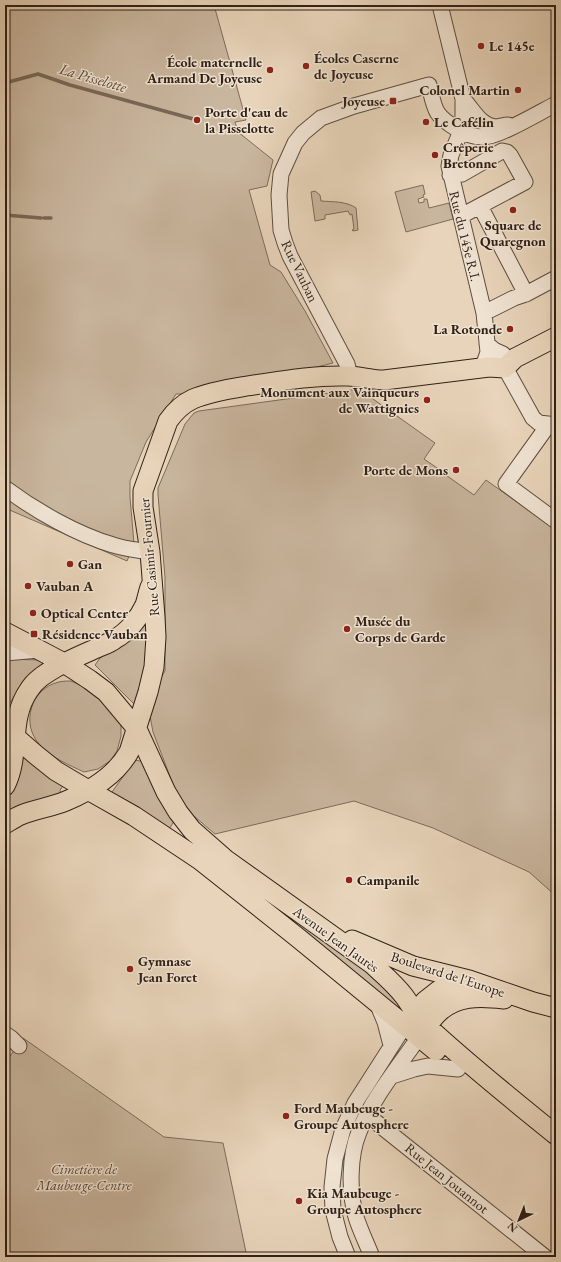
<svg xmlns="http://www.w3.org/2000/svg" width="561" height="1262" font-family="'EB Garamond',serif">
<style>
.green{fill:#c9b69e;stroke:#7c6c5a}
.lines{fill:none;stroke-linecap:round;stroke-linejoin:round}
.stream{stroke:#796858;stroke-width:3.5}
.minor-casing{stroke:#5e4e40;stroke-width:17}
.major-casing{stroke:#302117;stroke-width:21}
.minor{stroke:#f0e3d2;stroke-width:15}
.major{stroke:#e8d4ba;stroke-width:19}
.poi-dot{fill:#8f2418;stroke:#f0e3d2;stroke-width:1.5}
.labels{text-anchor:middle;stroke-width:3;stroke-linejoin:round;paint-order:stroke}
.poi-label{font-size:14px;font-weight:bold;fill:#302117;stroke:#f0e3d2;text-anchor:start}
.street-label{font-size:14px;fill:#302117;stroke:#f0e3d2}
.park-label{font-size:14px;font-style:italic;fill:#564639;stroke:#f0e3d2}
.water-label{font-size:15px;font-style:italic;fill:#5a4a3d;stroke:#f0e3d2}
</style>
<rect width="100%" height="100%" fill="#e8d4ba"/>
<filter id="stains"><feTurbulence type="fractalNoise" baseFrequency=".005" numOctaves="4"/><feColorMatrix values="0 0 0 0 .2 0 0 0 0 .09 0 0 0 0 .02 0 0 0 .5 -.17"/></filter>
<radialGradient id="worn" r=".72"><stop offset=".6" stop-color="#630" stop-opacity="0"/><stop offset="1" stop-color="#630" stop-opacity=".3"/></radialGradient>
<path class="green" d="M5 5H214L246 120 235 122 238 132 273 160 267 186 249 190 270 265 281 272 305 311 333 363 207 394H176L146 442 130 481V497L134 544 127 561 5 508Z
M423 185 425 194 423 195 424 197 418 199 419 203 424 202V199H427L429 208 449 203 453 219 406 232 395 192Z
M315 191 320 195 321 201C333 202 346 201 356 208L358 230 353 231 352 230 354 229 352 214 350 215 348 211 325 215V219L315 221 311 192Z
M359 389 435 443 424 459 443 472V473L474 495 486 480 556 530V896L529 872 433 828 354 801 215 834 181 805 153 732 147 700 165 671V577L158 495V488L185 424 194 413 199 411Z
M146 614 152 653 135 705 95 665 100 658 116 646Z
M5 659 40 660 43 663 24 680 8 706H5Z
M71 681 89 689 101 697 121 724V736L117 751 110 761 98 769 84 772C69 765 52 758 40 745 20 724 31 688 59 682 63 681 67 681 71 681Z
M22 755 63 786 60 790 61 795C45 799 17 804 5 813V801L11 793Z
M135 760 140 761 143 760 175 820 169 829 114 795 112 792Z
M277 908H280L380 979 402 1006 401 1009H399L354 972 277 912Z
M23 1038 164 1137 223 1143 247 1257H5V1063Z"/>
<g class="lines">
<path class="stream" d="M5 83 38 74 70 85 197 120
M5 215 41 218
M44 218H51"/>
<defs>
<path id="minor" d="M440 5 463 99V118L461 131 451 155 449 166 484 313 488 352 485 361 481 368
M463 99C472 108 480 126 496 127 499 127 504 125 508 125
M450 175 462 174 502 151 507 152 510 155 525 182 461 216
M480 206 526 294
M484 313 514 298 526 294 556 278
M487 344 494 350 503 354
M503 368 508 373 533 418 539 423 556 425
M350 376 347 364 290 256 285 243 281 230 279 195 281 174 295 143 303 133 321 118 354 106 429 85C435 110 434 115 457 129 465 134 474 137 483 137 499 137 540 112 556 104
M549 424 506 484 556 521
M5 488C36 511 76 534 113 545 125 549 138 550 150 552
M5 653 39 650
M377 1003 385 1022 391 1045
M5 1034 11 1038 19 1046
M392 1076 414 1069 428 1066 458 1069
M367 1115 545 1257
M348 1257 340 1237 333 1210 332 1187 335 1159 343 1129 355 1103 405 1025
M372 1257C367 1244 360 1230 356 1217 349 1193 349 1156 359 1132 371 1100 399 1066 419 1037"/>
<path id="major" d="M5 632 64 663 90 680 106 692 137 729 166 792 178 812 192 830 225 859 372 964C383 974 395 984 404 996 412 1007 418 1018 428 1027 469 1065 513 1100 556 1135
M5 728 36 755 56 771 88 790 134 816 200 860 297 937 436 1051
M5 786C21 755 8 720 29 690 35 680 45 674 55 668 69 660 84 654 99 647 104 645 110 643 115 639 128 632 139 618 145 605 147 599 148 593 150 587
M5 824C10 821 16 817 21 815 36 809 52 807 66 801 90 791 116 775 129 752L148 692 154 667 156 637 155 617 150 552 143 507V491L168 421C175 411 182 404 193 399 209 392 229 389 247 386 280 381 314 375 347 376 360 376 371 380 384 380L489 367 505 368 515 358 556 337
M352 940 413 966 469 980 533 1002 556 1008
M407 1021 425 1001 439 990 468 981
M420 1035C426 1028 431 1020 437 1014 455 995 480 996 504 999"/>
</defs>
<use href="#minor" class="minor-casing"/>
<use href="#major" class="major-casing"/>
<use href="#minor" class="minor"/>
<use href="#major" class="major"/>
</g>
<g class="poi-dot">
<circle cx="481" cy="46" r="4"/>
<circle cx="306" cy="66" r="4"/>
<circle cx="270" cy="70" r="4"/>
<circle cx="518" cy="90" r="4"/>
<rect x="389" y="97" width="8" height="8" rx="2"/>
<circle cx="197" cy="120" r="4"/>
<circle cx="426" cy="122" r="4"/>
<circle cx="435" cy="155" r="4"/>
<circle cx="513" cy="210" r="4"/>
<circle cx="510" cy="329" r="4"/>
<circle cx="427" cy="400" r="4"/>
<circle cx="456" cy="470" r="4"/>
<circle cx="70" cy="564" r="4"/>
<circle cx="28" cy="586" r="4"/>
<circle cx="33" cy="613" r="4"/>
<circle cx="347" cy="629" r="4"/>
<rect x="30" y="630" width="8" height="8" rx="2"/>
<circle cx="349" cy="880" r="4"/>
<circle cx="130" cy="969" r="4"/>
<circle cx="286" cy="1116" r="4"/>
<circle cx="299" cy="1201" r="4"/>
</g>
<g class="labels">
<g class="poi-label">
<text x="489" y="51">Le 145e</text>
<text x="314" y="63">Écoles Caserne<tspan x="314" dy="16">de Joyeuse</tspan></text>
<text x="262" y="67" text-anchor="end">École maternelle<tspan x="262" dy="16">Armand De Joyeuse</tspan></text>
<text x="510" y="95" text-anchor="end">Colonel Martin</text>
<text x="385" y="106" text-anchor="end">Joyeuse</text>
<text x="205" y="117">Porte d'eau de<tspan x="205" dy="16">la Pisselotte</tspan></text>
<text x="434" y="127">Le Cafélin</text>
<text x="443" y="152">Crêperie<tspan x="443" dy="16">Bretonne</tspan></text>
<text x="513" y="230" text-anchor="middle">Square de<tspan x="513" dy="16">Quaregnon</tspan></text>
<text x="502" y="334" text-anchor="end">La Rotonde</text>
<text x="419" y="397" text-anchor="end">Monument aux Vainqueurs<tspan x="419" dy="16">de Wattignies</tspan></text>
<text x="448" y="475" text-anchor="end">Porte de Mons</text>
<text x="78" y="569">Gan</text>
<text x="36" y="591">Vauban A</text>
<text x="41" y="618">Optical Center</text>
<text x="355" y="626">Musée du<tspan x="355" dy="16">Corps de Garde</tspan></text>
<text x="42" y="639">Résidence Vauban</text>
<text x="357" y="885">Campanile</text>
<text x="138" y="966">Gymnase<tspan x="138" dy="16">Jean Foret</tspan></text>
<text x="294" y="1113">Ford Maubeuge -<tspan x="294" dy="16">Groupe Autosphere</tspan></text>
<text x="307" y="1198">Kia Maubeuge -<tspan x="307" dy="16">Groupe Autosphere</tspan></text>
</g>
<g class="street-label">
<text transform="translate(465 236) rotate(76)" y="5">Rue du 145e R.I.</text>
<text transform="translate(300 271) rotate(64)" y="5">Rue Vauban</text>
<text transform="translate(149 557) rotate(-95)" y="5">Rue Casimir-Fournier</text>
<text transform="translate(336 939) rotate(36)" y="5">Avenue Jean Jaurès</text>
<text transform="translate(448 974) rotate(18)" y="5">Boulevard de l'Europe</text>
<text transform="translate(447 1178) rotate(39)" y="5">Rue Jean Jouannot</text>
</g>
<g class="park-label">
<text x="84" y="1174">Cimetière de<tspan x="84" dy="16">Maubeuge-Centre</tspan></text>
</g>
<g class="water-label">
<text transform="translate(93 78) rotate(16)" y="5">La Pisselotte</text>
</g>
</g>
<rect width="561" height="1262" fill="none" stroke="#e8d4ba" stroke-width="20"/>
<rect x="6" y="6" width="549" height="1250" fill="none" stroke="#302117" stroke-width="2"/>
<rect x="10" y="10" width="541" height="1242" fill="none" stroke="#302117"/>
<g transform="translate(519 1220) rotate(223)" stroke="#f0e3d2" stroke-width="3" paint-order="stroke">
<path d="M0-3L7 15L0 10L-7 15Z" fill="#302117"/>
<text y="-6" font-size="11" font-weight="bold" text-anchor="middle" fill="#302117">N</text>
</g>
<rect width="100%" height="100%" filter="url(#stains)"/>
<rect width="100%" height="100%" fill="url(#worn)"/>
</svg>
